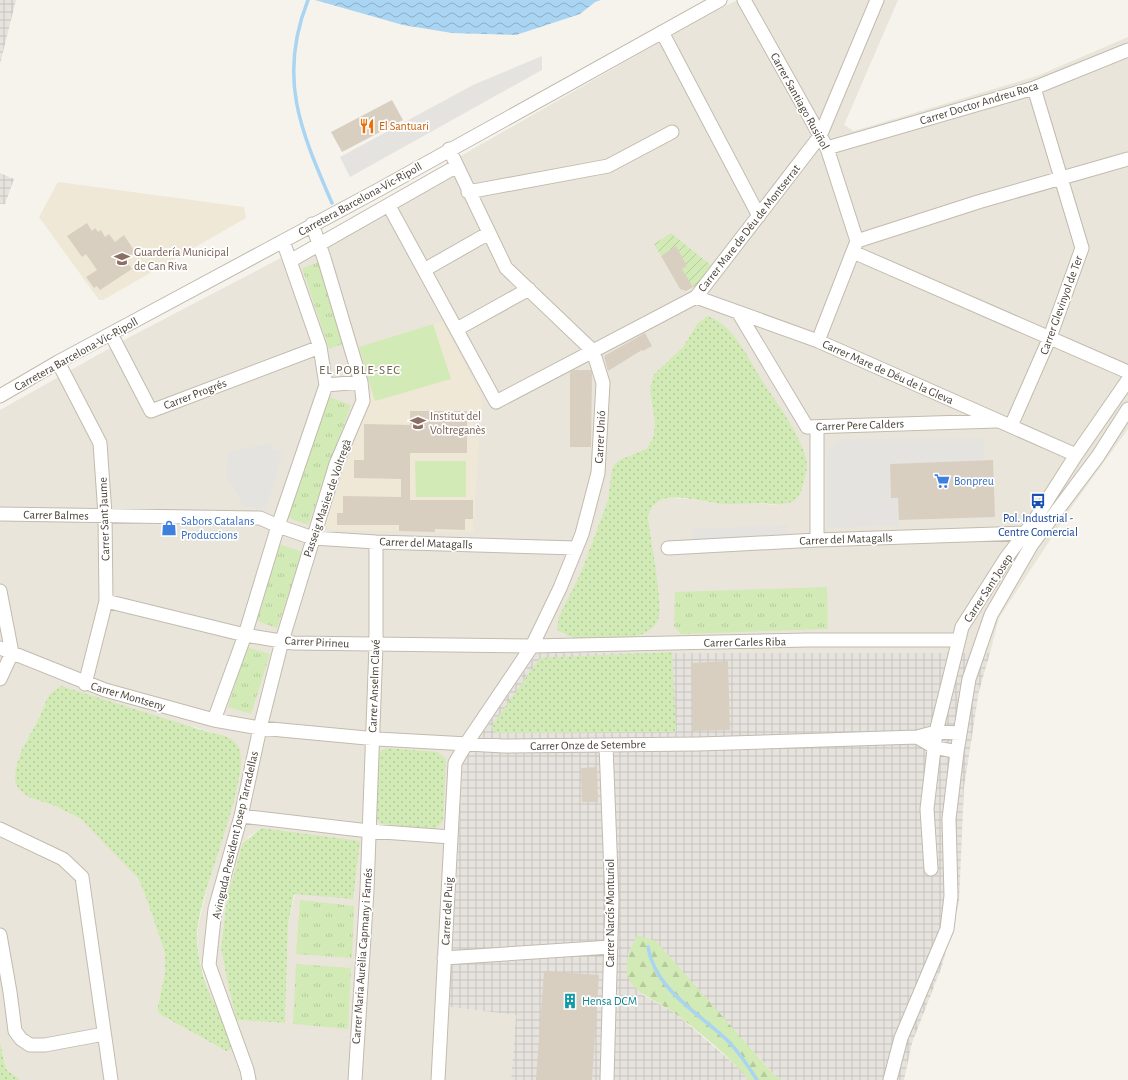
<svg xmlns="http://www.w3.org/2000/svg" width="1128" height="1080" font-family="'Alegreya Sans',sans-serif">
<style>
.residential{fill:#eae5da;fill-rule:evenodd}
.industrial{fill:url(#industrial-grid)}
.education{fill:#efe8d6}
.grass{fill:url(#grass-dots)}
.forest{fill:url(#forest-firs)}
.park{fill:url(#park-tufts)}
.garden{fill:url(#garden-furrows)}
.pitch{fill:#d2eab5}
.parking{fill:#e5e3e0}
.water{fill:url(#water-waves)}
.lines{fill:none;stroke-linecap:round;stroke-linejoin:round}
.stream{stroke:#a9d4f2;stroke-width:3.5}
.building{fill:#d8cfc1}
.minor-casing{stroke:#c2bbae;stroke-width:15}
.minor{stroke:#fff;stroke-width:13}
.labels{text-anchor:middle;stroke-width:3.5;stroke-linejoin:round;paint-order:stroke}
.street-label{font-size:12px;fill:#4b4439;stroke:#fff}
.food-label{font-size:12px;fill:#c56008;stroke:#fff;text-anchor:start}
.education-label{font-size:12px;fill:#785e54;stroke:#fff;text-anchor:start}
.shop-label{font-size:12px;fill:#366cbe;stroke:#fff;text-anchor:start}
.transit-label{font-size:12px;fill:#164399;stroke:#fff}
.culture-label{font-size:12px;fill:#0d838f;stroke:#fff;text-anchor:start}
.neighbourhood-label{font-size:13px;letter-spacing:1px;fill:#6e6250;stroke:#fff}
</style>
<defs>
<pattern id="industrial-grid" width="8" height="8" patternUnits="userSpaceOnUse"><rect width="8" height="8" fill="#e6e2dd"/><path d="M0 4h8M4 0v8" fill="none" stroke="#c7c3be"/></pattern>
<pattern id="grass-dots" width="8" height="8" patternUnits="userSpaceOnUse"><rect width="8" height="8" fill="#d2eab5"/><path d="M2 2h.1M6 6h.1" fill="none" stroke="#b6ca9c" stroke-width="1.8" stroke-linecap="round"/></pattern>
<pattern id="forest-firs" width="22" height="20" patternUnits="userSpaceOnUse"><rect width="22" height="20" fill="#d2eab5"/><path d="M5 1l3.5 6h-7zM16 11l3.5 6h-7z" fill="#b6ca9c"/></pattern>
<pattern id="park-tufts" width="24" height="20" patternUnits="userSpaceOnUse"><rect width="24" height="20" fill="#d2eab5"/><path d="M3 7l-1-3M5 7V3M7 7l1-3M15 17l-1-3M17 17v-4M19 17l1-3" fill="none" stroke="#b6ca9c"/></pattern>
<pattern id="garden-furrows" width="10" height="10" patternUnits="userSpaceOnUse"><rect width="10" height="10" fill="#d2eab5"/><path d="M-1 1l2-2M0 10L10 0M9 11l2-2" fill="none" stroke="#b6ca9c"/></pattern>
<pattern id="water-waves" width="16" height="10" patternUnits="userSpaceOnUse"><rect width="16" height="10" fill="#a9d4f2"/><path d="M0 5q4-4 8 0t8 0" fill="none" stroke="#8caec5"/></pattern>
</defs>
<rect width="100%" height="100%" fill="#f6f3ec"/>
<path class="residential" d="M738 0H898L844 125 854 131 1037 76 1128 37V429L1073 505 999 618 990 653H537L449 1007 516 1015 511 1080H20L15 1077 6 1069 0 1042V410L126 339 302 247 712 12ZM707 316 728 330 744 351 770 395 787 420 797 438 806 470 803 489 776 505 757 503H716L690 499 670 498 657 501 649 512 648 517 658 591V620L637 636 631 637 605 640 582 638 562 634 559 616 581 572 608 500 615 464 646 449 653 438 655 424 653 403 654 374 683 347 697 324ZM46 701 195 727 215 734 238 746 241 757 239 782 214 861 198 926 197 938 199 957 226 1051 166 1018 157 1010 165 973V953L143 889 133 870 81 819 55 806 28 797 16 767 22 749 39 718ZM261 828 295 894 288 925 285 1023 238 1020 228 985 221 948 227 897 248 837Z"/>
<path class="industrial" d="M0 0H16L0 64Z
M0 173 14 179 5 204H0Z
M537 653H990L979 691 964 787 959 902 942 966 912 1043 904 1080H783L776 1077 758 1056 637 936 628 955 643 995 675 1013 740 1069 749 1080H511L516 1015 449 1007 463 761Z"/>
<path class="education" d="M58 182 244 207 246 218 103 300H99L39 217Z
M442 321 481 395 482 409 469 437 479 438 473 532 329 530 324 526 372 391 359 347Z"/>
<path class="grass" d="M707 316C730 323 744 350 755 369 772 398 796 426 806 458 808 467 806 474 804 482 799 510 779 504 759 503 744 503 730 505 716 503 693 501 656 486 648 517 650 536 664 607 658 620 650 638 623 639 606 640 592 641 568 640 557 629L559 616 581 572 608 500 612 470 615 464 620 460 646 449 653 438 655 424 650 388 654 374 683 347 697 324Z
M672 652 676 732 496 733 491 727 540 658Z
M61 686 208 732C219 735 231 735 238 746 255 774 195 897 197 940 198 960 204 982 213 1001 220 1017 230 1031 232 1049L226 1051 161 1015 157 1010 165 973V953L143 889 137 877 81 819 55 806 28 797 18 788 15 781 16 767 22 749 39 718 46 701 51 693Z
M386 748 438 752 446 759 443 821 435 829 381 824 374 816 377 754Z
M261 828 360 841 353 899 294 894 288 925 285 1023 237 1020 228 985 221 948 227 897 243 843Z
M0 1042 6 1069 20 1080H0Z"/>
<path class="forest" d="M637 935 656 941 776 1077 783 1080H749C730 1057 699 1032 676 1014 663 1004 633 993 628 977 623 962 631 948 637 935Z"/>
<path class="park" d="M319 262 345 343 329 349 302 268Z
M329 397 351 405 308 525 286 517Z
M279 544 303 552 277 628 254 620Z
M827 587 828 629 681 634 674 626 675 592Z
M247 647 270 654 251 714 228 707Z
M300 900 354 906 352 958 296 954Z
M296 964 351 968 348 1029 293 1024Z"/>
<path class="garden" d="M671 233 712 266 699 283 693 287 682 269 687 266 676 246 661 256 654 244Z"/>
<path class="pitch" d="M433 324 451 379 375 401 359 347Z
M415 461H466V497H416Z"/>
<path class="parking" d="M542 56V70L350 177 340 157 473 85Z
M840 439H984L985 461 890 464 891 498H898L899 526 827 528V451Z
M272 443 273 451 284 449 266 509 244 507 226 475 228 452Z
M787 525 788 537 692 541V529Z"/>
<path class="water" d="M315 0H601L595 2 580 14 516 35 452 33 403 25Z"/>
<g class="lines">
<path class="stream" d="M308 0C277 78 301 131 332 203
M648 947C655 990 699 1013 728 1041 740 1053 748 1066 757 1080"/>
</g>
<path class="building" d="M392 100 403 120 342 152 331 132Z
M87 223 92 231 95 228 98 232 101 230 105 237 109 234 115 242 124 235 135 252 125 259 132 269 100 290 97 286 94 288 86 277 97 270 86 254 82 257 67 236Z
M676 246 687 266 682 269 693 287 686 291 680 289 661 256Z
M645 333 652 346 643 351 642 350 608 371 604 356Z
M574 370H591L592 373 591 447H570V372Z
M410 411H467V453H410V500H473V519H465V530L435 529V532L399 531V525H337V513H343V496L401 497V479L354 478V460H364V424L410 425Z
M993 460 995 517 899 520 898 498H891L890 464Z
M728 661 730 730 693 731 691 663Z
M597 767 598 802H582L581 768Z
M544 971 599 975 592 1080H536Z"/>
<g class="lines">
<defs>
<path id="minor" d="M744 0 827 148 857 241 818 341
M662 32 759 216
M827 148 1034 88 1128 50
M468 192 608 166 672 132
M389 206 496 402 696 297 820 136 877 0
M857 241 978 202 1128 159
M853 252 1128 372
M290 261 457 166
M424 270 489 233
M696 297 818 341 1076 455
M738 312 807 427 996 421
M457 329 529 289
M111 334 151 411 320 347
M58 362 100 443 105 515 106 601 85 684
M326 385 361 382
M0 396 58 362 380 189 720 0
M1011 426 1050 337 1082 248 1034 88
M817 427V540
M0 514 260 518 278 526 313 538 376 542 576 548
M668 548 817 540 1025 533
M0 591 12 653 0 679
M106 601 245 635 293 643 532 646 807 640H959
M0 648 105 690 214 720 260 728 377 739 504 746 698 744 917 737
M214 720 245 635 278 526 326 385 320 347 283 241
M606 745 612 900 607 1080
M957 752 934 747 917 737 936 732 960 733
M241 816 369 831 451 837
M0 829 63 859 82 877 111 1080
M931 869 927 809 936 732 962 627 1006 558 1034 521 1076 455 1128 380
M0 935 10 992 15 1031 21 1039 30 1045H45L104 1034
M444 958 611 947
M249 1080 247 1070 209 965 215 909 241 816 260 728 282 641 336 464 363 401 361 382 324 258 312 224
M355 1080 367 890 376 645V542
M438 1080 455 763 466 744 532 646 560 588 582 534 598 473 603 383 593 351 506 268 449 149
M890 1080 901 1038 947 929 951 896 949 819 957 752 969 679 991 615 1032 544 1098 456 1128 409"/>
</defs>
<use href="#minor" class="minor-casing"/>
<use href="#minor" class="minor"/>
</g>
<defs>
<symbol id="restaurant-bare" viewBox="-9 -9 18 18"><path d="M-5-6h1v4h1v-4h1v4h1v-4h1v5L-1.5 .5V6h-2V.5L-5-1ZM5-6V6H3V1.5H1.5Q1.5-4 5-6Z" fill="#e8710a" stroke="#fff" stroke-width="2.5" paint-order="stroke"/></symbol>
<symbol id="school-bare" viewBox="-9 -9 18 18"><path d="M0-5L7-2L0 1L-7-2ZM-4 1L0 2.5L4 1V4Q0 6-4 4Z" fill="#8d6e63" stroke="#fff" stroke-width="2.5" paint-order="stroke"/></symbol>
<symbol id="supermarket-bare" viewBox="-9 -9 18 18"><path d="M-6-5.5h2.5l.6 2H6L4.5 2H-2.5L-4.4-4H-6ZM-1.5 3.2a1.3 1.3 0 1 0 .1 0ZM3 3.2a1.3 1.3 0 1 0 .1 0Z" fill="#3f7fe0" stroke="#fff" stroke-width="2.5" paint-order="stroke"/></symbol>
<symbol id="bus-bare" viewBox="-9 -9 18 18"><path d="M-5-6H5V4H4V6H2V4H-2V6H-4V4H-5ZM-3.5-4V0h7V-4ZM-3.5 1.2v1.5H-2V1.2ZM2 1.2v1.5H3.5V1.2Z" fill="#1a4fb4" stroke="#fff" stroke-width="2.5" paint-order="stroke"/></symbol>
<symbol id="shop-bare" viewBox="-9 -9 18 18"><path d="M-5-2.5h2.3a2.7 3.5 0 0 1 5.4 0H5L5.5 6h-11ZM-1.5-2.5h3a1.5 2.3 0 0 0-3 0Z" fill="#3f7fe0" stroke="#fff" stroke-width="2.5" paint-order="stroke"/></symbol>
<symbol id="building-bare" viewBox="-9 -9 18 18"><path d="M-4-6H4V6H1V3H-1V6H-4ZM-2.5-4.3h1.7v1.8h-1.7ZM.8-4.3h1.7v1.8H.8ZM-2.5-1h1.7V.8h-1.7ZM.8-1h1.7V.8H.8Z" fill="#0f9aa8" stroke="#fff" stroke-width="2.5" paint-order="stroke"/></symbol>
</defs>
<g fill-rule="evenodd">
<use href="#restaurant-bare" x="356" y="115" width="22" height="22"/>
<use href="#school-bare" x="111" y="248" width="22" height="22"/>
<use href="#school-bare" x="407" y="412" width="22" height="22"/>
<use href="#supermarket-bare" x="931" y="470" width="22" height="22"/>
<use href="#bus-bare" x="1027" y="490" width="22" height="22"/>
<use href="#shop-bare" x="158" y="517" width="22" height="22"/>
<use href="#building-bare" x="559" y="990" width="22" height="22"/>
</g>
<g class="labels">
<g class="street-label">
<text transform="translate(800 101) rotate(61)" y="4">Carrer Santiago Rusiñol</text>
<text transform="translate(979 103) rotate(-17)" y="4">Carrer Doctor Andreu Roca</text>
<text transform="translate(360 199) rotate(-29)" y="4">Carretera Barcelona-Vic-Ripoll</text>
<text transform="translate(749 228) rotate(-52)" y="4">Carrer Mare de Déu de Montserrat</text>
<text transform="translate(1061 305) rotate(-70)" y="4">Carrer Glevinyol de Ter</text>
<text transform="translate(76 354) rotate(-29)" y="4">Carretera Barcelona-Vic-Ripoll</text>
<text transform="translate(888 372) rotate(24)" y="4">Carrer Mare de Déu de la Gleva</text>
<text transform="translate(195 394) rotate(-21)" y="4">Carrer Progrés</text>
<text transform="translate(860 425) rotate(-2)" y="4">Carrer Pere Calders</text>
<text transform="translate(600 437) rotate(-87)" y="4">Carrer Unió</text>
<text transform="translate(327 498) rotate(-71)" y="4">Passeig Masies de Voltregà</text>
<text transform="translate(56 515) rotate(1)" y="4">Carrer Balmes</text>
<text transform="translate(104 519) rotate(-92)" y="4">Carrer Sant Jaume</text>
<text transform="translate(846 539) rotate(-2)" y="4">Carrer del Matagalls</text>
<text transform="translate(426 543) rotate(2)" y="4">Carrer del Matagalls</text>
<text transform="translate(988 588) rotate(-57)" y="4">Carrer Sant Josep</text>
<text transform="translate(317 642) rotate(3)" y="4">Carrer Pirineu</text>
<text transform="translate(745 642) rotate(-1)" y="4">Carrer Carles Riba</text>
<text transform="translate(374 686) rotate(-88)" y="4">Carrer Anselm Clavé</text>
<text transform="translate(128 696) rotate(16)" y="4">Carrer Montseny</text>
<text transform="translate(588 745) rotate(-1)" y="4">Carrer Onze de Setembre</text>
<text transform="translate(235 835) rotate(-77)" y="4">Avinguda President Josep Tarradellas</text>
<text transform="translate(447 911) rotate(-87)" y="4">Carrer del Puig</text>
<text transform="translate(610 913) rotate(-90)" y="4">Carrer Narcís Monturiol</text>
<text transform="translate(362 956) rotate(-86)" y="4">Carrer Maria Aurèlia Capmany i Farnés</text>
</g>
<g class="food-label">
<text x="379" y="130">El Santuari</text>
</g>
<g class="education-label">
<text x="134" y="256">Guardería Municipal<tspan x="134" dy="14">de Can Riva</tspan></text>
<text x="430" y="420">Institut del<tspan x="430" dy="14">Voltreganès</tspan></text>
</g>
<g class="shop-label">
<text x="954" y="485">Bonpreu</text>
<text x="181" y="525">Sabors Catalans<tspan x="181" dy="14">Produccions</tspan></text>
</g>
<g class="transit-label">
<text x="1038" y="522">Pol. Industrial -<tspan x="1038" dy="14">Centre Comercial</tspan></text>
</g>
<g class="culture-label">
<text x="582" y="1005">Hensa DCM</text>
</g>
<g class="neighbourhood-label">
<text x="360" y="374">EL POBLE-SEC</text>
</g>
</g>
</svg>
